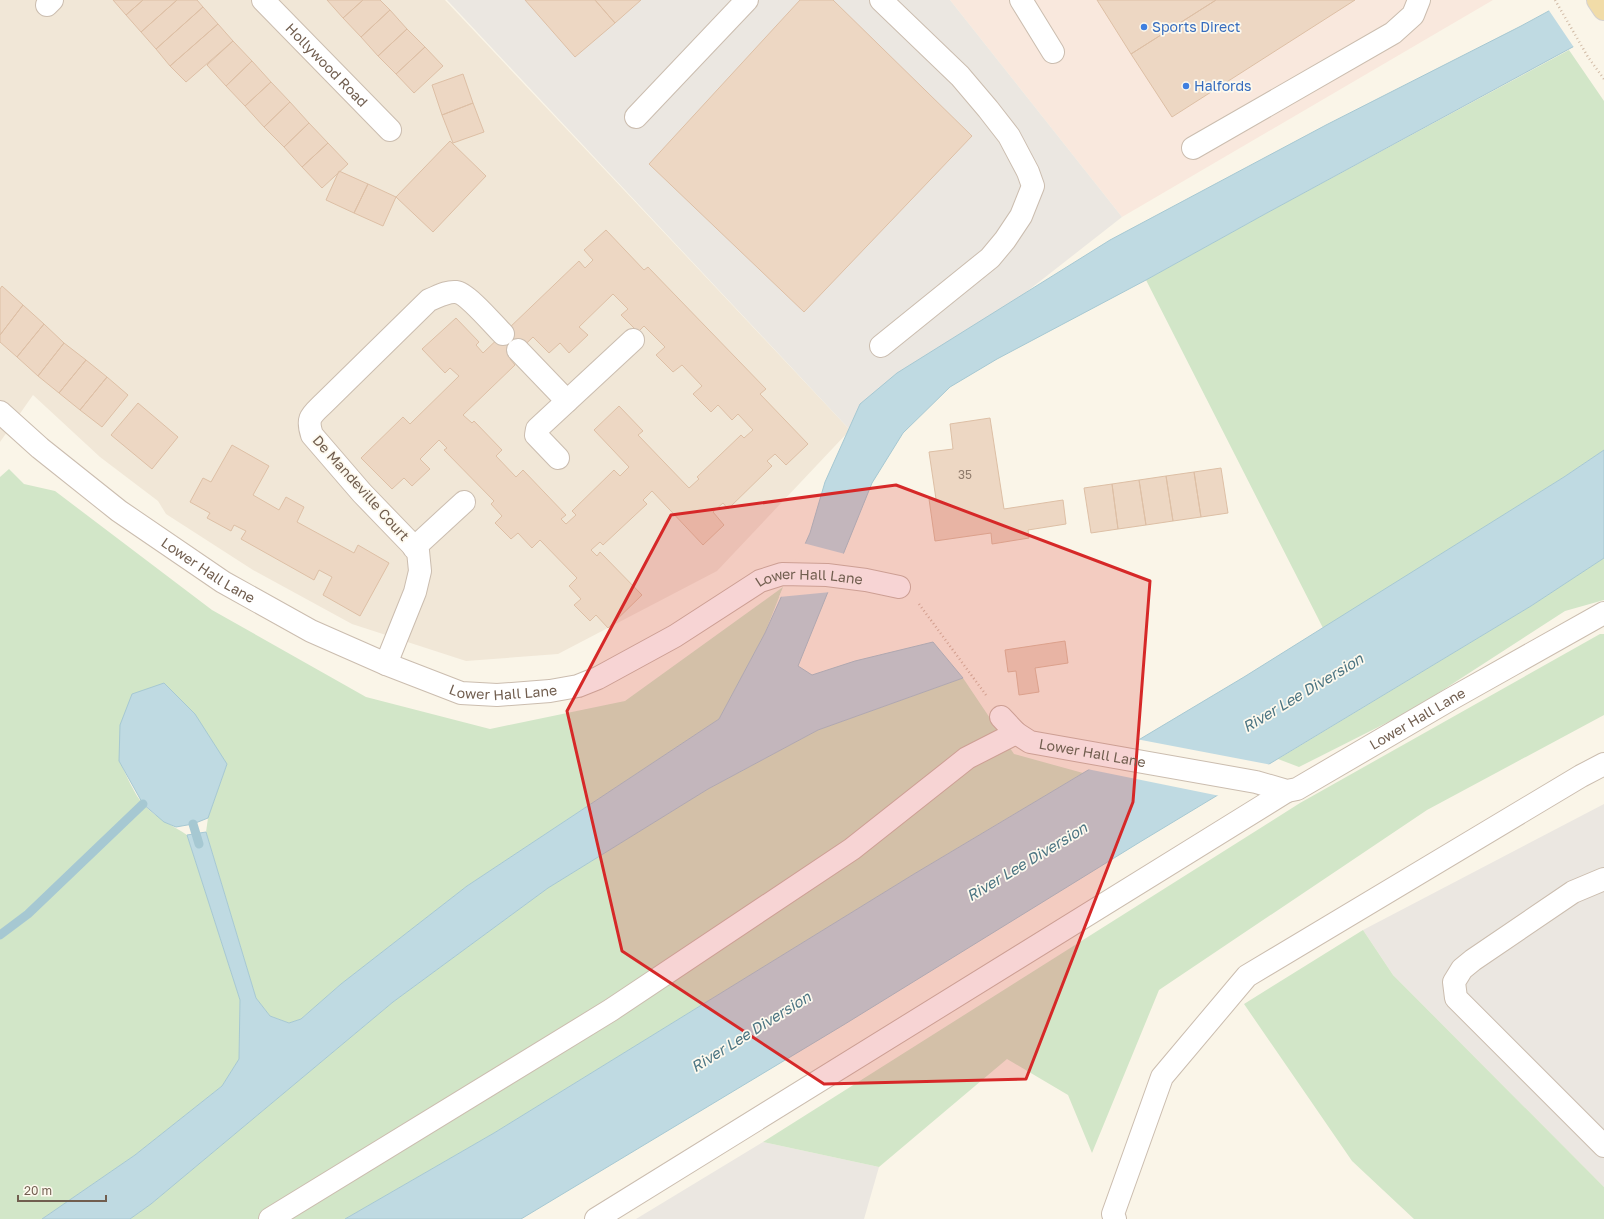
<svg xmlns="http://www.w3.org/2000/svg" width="1604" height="1219" font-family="'Golos Text',sans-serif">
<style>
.residential{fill:#f1e7d7}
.commercial{fill:#f9e8dd}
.industrial{fill:#ebe7e1}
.green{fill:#d2e6c8}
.water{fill:#bfdae2;stroke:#a6c8d2}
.pier{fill:#faf5e8}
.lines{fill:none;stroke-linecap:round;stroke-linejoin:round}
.stream{stroke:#a6c8d2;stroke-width:9}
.building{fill:#edd7c3;stroke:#ddbfa5;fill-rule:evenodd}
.minor-casing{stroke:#cbbdaf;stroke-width:24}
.major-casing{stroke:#d7d2ce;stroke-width:24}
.path{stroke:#d1bba6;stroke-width:2.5;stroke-dasharray:1 3;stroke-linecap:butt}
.minor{stroke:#fff;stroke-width:22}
.major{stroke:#f1dca8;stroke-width:22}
.marked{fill:#d62828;fill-opacity:0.2;stroke:#d62828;stroke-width:3;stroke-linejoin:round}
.shop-dot{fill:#3f7fe0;stroke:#fdf9ee;stroke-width:1.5}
.labels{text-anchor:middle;stroke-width:3.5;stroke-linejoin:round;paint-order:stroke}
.number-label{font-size:12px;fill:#907c6c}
.shop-label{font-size:14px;fill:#366cbe;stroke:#fdf9ee;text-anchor:start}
.street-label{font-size:14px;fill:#715e4f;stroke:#fdf9ee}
.water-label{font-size:15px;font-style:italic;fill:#4b7482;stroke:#fdf9ee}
</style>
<rect width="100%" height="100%" fill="#faf5e8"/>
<path class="residential" d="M0 0H445L850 430 717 571 558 654 466 661 352 624 253 570 166 514 158 501 100 457 33 395 0 442Z"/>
<path class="commercial" d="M950 0H1493L1122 217Z"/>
<path class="industrial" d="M447 0H950L1122 217 850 430Z
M1604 804V1187L1393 975 1363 930Z
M763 1142 879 1167 864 1219H636Z"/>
<path class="green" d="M1569 50 1604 101V450L1564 477 1323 628 1146 280 1265 214Z
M9 469 24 484 55 491 212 610 366 697 490 729 625 701 783 587 765 633 719 719 467 886 341 984 301 1019 289 1023 270 1016 256 998 206 832 208 818 227 764 119 761C126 773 134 795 144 805 156 818 172 825 187 835L240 1000 239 1059 222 1086 135 1155 42 1219H0V477Z
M1604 558V600L1565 611 1412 710 1299 767 1278 759 1531 606Z
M1600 634H1604V715L1427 810 1159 990 1092 1153 1068 1095 1007 1059 879 1167 763 1142 1300 803Z
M963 678 1014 754 1083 773 914 874 494 1133 345 1219H130L151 1204 393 1002 548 888 708 789 818 730Z
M1363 930 1393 975 1604 1187V1219H1414L1352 1161 1244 1004Z"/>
<path class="water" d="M1569 0 1604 30 1265 214 1146 280 997 359 950 387 903 433 872 483 798 666 812 675 855 661 933 642 963 678 818 730 708 789 548 888 393 1002 151 1204 130 1219H42L135 1155 222 1086 239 1059 240 1000 187 835 206 832 256 998 270 1016 289 1023 301 1019 341 984 467 886 719 719 765 633 810 533 825 482 860 404 897 373 1110 240 1326 125 1521 26Z
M1604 450V558L1531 606 1140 842 845 1024 521 1219H345L494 1133 914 874 1244 677 1564 477Z
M164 683 195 714 227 764 208 818 193 824 176 827 164 822 143 804 119 761 120 725 132 694Z"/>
<path class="pier" d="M1564 0H1604V33L1575 49 1548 9Z
M803 543 845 554 831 592 779 597Z
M1136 739 1272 765 1220 796 1087 769Z"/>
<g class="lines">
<path class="stream" d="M193 824 199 844
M0 935 28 914 143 804"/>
</g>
<path class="building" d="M113 0H143L126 15Z
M143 0H177L141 32 126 15Z
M177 0H197L203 7 156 49 141 32Z
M327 0H363L343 18Z
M363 0H380L390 10 361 37 343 18Z
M525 0H595L615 23 575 57Z
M595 0H641L615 23Z
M800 0H833L972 136 804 312 649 164Z
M1097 0H1216L1131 54Z
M1216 0H1355L1172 117 1131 54Z
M203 7 218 24 170 66 156 49Z
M390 10 407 29 378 56 361 37Z
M218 24 233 41 186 82 170 66Z
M407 29 425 47 396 74 378 56Z
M233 41 252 61 226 86 207 65Z
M425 47 443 66 414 93 396 74Z
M252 61 271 82 245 106 226 86Z
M463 74 473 103 442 115 432 85Z
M271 82 290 102 264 127 245 106Z
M290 102 309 123 284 147 264 127Z
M473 103 484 132 453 143 442 115Z
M309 123 328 143 302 167 284 147Z
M450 141 486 176 433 232 396 197Z
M328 143 348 164 322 188 302 167Z
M339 171 368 184 354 213 326 200Z
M368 184 396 197 383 226 354 213Z
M606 230 644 270 648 267 766 389 760 394 808 444 786 465 775 454 767 461 772 466 728 509 723 503 713 512 724 525 703 545 652 491 643 500 647 504 603 545 600 542 591 550 597 556 600 552 642 595 608 628 596 615 590 621 574 605 581 599 569 586 577 578 540 540 532 548 518 533 511 539 495 523 502 516 491 504 494 501 444 450 447 448 439 440 420 459 430 469 412 486 404 478 392 489 361 458 403 417 410 424 459 376 450 368 445 373 422 349 456 318 479 342 476 345 483 353 579 261 585 268 593 260 584 250ZM613 294 628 309 621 315 638 332 644 326 665 347 656 355 673 372 682 365 702 386 693 394 711 412 718 405 732 420 738 414 753 430 744 438 741 435 697 477 699 479 689 488 638 435 643 431 619 406 594 430 629 467 620 476 614 470 572 511 576 515 566 524 561 519 566 515 523 470 516 477 496 456 502 450 474 421 472 423 463 415 515 365 510 359 533 337 549 353 560 343 569 353 588 335 579 327Z
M2 286 23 305 0 335V289Z
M23 305 44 324 17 357 0 342V335Z
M44 324 64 343 38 376 17 357Z
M64 343 86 360 59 393 38 376Z
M86 360 107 377 80 410 59 393Z
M107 377 128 395 102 427 80 410Z
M138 403 178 437 152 469 111 435Z
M990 418 1004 509 1063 500 1066 524 1028 530 1029 538 992 544 991 533 935 541 929 499H936L929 452 953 449 950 424Z
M232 445 269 466 253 495 279 510 286 497 304 507 297 522 354 553 358 545 389 563 360 616 323 595 332 577 319 570 314 580 241 539 246 531 234 525 231 531 207 518 210 513 190 502 203 478 211 482Z
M1221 468 1228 513 1201 517 1194 472Z
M1194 472 1201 517 1173 521 1166 476Z
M1166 476 1173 521 1146 525 1139 480Z
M1139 480 1146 525 1118 529 1112 484Z
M1112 484 1118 529 1091 533 1084 488Z
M1065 641 1068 663 1035 668 1039 692 1019 695 1016 671 1008 672 1005 650Z"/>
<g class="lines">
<defs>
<g id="minor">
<path id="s1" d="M263 0 390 130"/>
<path d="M1021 0 1053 52"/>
<path d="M47 5 52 0"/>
<path d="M636 117 747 0"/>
<path d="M1193 148 1393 33 1413 15 1419 0"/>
<path d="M881 346 990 258 1005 240 1021 216 1033 186 1028 172 1009 136 988 109 960 76 881 0"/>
<path d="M518 350 567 401"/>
<path id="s2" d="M0 412 40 448 119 511 223 582 311 631 386 664 461 693 497 695 550 691 578 686 598 678 675 636 760 581 782 574 827 575 866 580 899 587"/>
<path d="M558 458 536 435 537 429 633 340"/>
<path d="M414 548 464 502"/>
<path d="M386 664 415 592 420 571 418 551 362 493 312 435C306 417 312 415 324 403L429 300C437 297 447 291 456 292 467 293 494 325 503 334"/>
<path id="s3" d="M1001 717 1016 733 1030 742 1256 782 1287 791 1297 789 1451 699 1604 613"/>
<path d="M1604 879 1573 892 1473 960 1462 969 1454 982 1456 998 1604 1146"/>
<path d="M270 1219 611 1010 852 849 967 758 1016 733"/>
<path d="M596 1219 1287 791"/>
<path d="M1115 1219 1113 1214 1162 1077 1247 976 1581 776 1604 764"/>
</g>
<path id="major" d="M1598 0 1604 9"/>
</defs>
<use href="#minor" class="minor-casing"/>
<use href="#major" class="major-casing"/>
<path class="path" d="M1555 0 1588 57 1604 79
M919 604 986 695"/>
<use href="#minor" class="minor"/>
<use href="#major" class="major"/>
</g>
<path class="marked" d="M896 485 1150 581 1133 802 1026 1079 824 1084 622 951 567 711 671 515Z"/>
<g class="shop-dot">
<circle cx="1144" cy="27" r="4"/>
<circle cx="1186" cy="86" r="4"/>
</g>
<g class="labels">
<g class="number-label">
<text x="965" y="479">35</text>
</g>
<g class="shop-label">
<text x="1152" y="32">Sports Direct</text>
<text x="1194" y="91">Halfords</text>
</g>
<g class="street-label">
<text dy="5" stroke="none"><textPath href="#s1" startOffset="91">Hollywood Road</textPath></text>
<text transform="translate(361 488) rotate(48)" y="5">De Mandeville Court</text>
<text dy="5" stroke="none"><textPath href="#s2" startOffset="262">Lower Hall Lane</textPath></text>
<text dy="5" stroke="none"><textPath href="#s2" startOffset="922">Lower Hall Lane</textPath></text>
<text dy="5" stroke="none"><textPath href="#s2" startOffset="586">Lower Hall Lane</textPath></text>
<text dy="5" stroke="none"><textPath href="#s3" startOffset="450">Lower Hall Lane</textPath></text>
<text dy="5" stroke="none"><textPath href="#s3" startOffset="102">Lower Hall Lane</textPath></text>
</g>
<g class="water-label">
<text transform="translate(1303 693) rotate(-31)" y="5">River Lee Diversion</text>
<text transform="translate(1027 862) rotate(-31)" y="5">River Lee Diversion</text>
<text transform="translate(751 1032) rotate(-32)" y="5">River Lee Diversion</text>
</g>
</g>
<path d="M18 1195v6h88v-6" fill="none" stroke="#715e4f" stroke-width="2"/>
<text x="24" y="1195" font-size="12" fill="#715e4f" stroke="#fdf9ee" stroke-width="3" paint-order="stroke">20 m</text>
</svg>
